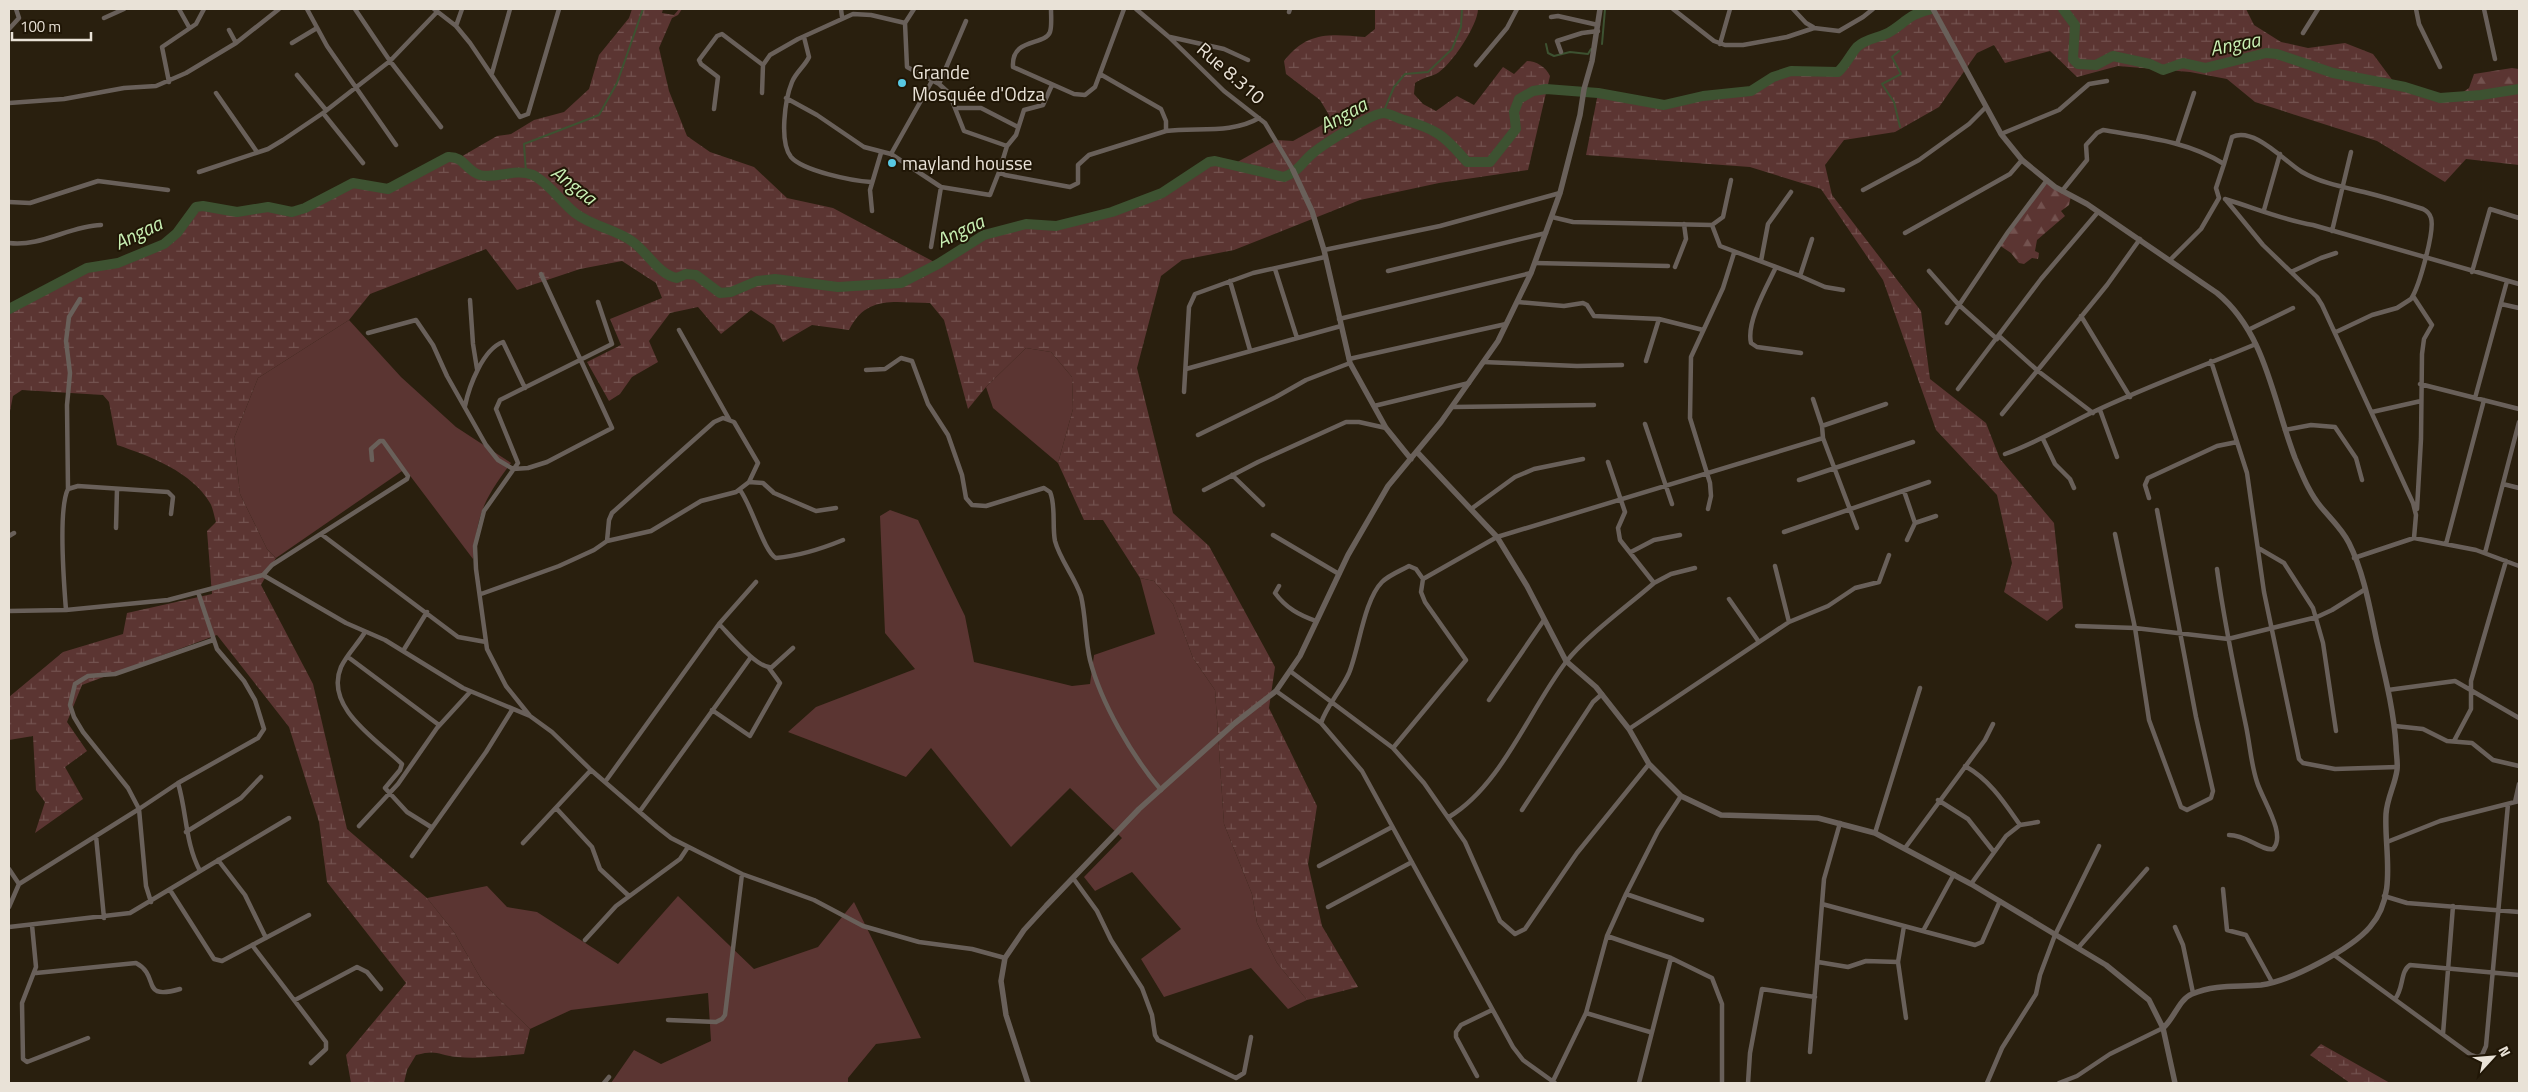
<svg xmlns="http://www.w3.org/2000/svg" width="2528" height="1092" font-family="'Titillium Web',sans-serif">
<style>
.grass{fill:#5b3532}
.forest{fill:url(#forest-firs)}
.wetland{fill:url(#wetland-marsh)}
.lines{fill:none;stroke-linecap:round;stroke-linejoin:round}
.stream{stroke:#3d5231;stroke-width:2}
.river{stroke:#3d5231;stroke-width:10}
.minor{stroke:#69605a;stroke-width:4.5}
.tertiary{stroke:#69605a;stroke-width:5.5}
.poi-dot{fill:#58c9e4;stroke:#201606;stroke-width:2}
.labels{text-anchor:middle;stroke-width:4;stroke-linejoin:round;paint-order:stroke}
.poi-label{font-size:19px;fill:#e9e2d7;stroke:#201606;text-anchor:start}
.street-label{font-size:19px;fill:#e9e2d7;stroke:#201606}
.water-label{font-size:20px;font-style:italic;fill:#c8efb3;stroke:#201606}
</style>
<defs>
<pattern id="forest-firs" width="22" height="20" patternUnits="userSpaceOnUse" patternTransform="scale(1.25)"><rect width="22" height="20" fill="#5b3532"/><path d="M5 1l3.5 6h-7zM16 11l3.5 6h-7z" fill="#73524f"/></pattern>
<pattern id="wetland-marsh" width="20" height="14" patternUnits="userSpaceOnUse" patternTransform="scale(1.25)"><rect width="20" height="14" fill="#5b3532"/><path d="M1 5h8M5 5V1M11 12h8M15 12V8" fill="none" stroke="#73524f"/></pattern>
</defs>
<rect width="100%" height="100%" fill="#291f0e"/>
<path class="grass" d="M349 320 401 377 456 427 511 463C483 501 478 512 473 559L405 469 276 558 267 549 240 494 234 438 258 378Z
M1026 348 1051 352 1072 377 1073 409 1058 463 993 408 986 387Z
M890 510 918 520 965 616 974 662 1072 686 1090 684 1094 655 1155 634 1140 578 1154 581 1173 604 1193 658 1215 690 1224 824 1252 894 1257 923 1277 963 1307 1000 1288 1009 1251 968 1164 997 1141 959 1181 929 1132 872 1095 891 1084 877 1122 838 1070 788 1011 847 931 748 906 777 788 732 816 707 915 669 885 633 880 516Z
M487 886 507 907 537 912 618 964 678 896 754 969 818 947 854 902 921 1038 876 1044 848 1078V1083H611L634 1050 661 1064 711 1041 708 993 571 1010 530 1029 484 984 454 932 427 898Z"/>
<path class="forest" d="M2512 68 2519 69V89L2454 98 2469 88 2474 74Z
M2045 181 2071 196 2069 205 2061 211 2065 216 2037 240 2035 251 2039 253 2038 259 2032 258 2024 264 2019 263 2011 253 1999 245Z"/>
<path class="wetland" d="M632 9H663L662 13 674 15 679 9H682L678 15 672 18 659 48 669 91 687 136 710 152 754 167 787 198 833 208 938 264 984 235 1026 224 1056 226 1112 212 1162 193 1209 162 1215 161 1232 165 1277 140 1293 141 1322 125 1329 115 1320 100 1286 74 1284 61C1307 31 1330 34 1365 37L1375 29V9H1478C1478 25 1451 66 1436 74 1429 77 1422 78 1415 83L1414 94 1423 104 1436 111 1457 96 1474 105 1503 67 1514 74 1527 61C1536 61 1546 67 1550 76L1528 170 1439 183 1360 200 1234 250 1182 260 1161 276 1137 368 1173 513 1209 546 1275 667 1269 708 1317 806 1308 864 1322 926 1358 987 1307 1000 1277 963 1257 923 1252 894 1224 824 1215 690 1193 658 1173 604 1154 581 1140 578 1103 520H1084L1058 463 1073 409 1072 377 1051 352 1026 348 986 387 968 409 944 320 930 303C895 303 867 294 849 330L812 325 783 342 774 325 751 310 721 334 698 307 670 313 649 341 658 362 632 377 620 394 609 401 587 362 621 345 610 319 662 298 656 283 622 261 580 269 517 290 486 249 370 294 349 320 258 378 234 438 240 494 267 549 276 558 261 585 313 684 347 829 427 898 454 932 484 984 530 1029 524 1054C502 1056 479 1059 457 1057 437 1055 438 1049 416 1055L407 1070 404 1083H351L346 1055 406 983 327 882 319 822 289 727 217 635 82 685 67 722 87 751 65 767 83 799 35 833 45 802 36 790 33 736 9 740V697L63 652 123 634 127 613 212 594 207 531 216 522C214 516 213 508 210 503 192 472 150 456 117 445L109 402 103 395 22 390 13 396 9 416V309L87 268 118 263 164 244 177 233 196 207 203 206 237 212 268 207 297 211 353 183 388 189 448 157 459 158 497 136 511 134 534 120 564 112 589 89 599 55 629 18Z
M1931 9H2246L2254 25 2281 42 2308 48 2345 43 2373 54 2396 85 2429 95 2454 98 2519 89V165L2466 159 2445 182 2377 141 2255 102 2227 79 2190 72 2118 66 2077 77 2050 51 2005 63 1994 45 1977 53 1939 107 1895 132 1844 140 1825 165 1832 195 1921 311 1930 379 1986 423 2000 459 2054 523 2063 608 2047 621 2004 592 2012 563 1997 495 1936 430 1883 280 1821 189 1750 167 1586 155 1598 93 1664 105 1703 96 1751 91 1773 77 1791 71 1800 70 1833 73 1843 67 1855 49 1867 39 1879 37 1920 11Z
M2321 1044 2390 1083H2350L2310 1055Z"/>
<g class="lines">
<path class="stream" d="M1925 9V10
M1546 44 1548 53 1554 56 1570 52 1588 54 1591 49
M1602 44 1605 9
M1899 51 1892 57 1901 74 1882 84 1894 102 1900 127
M1383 113 1394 87 1405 74 1428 72 1452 49 1461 27 1462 9
M526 173 524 144 599 115 617 83 643 9"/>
<path class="river" d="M2063 9 2075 25 2073 59 2078 64 2096 65 2113 56 2150 64 2163 70 2183 63 2205 68 2266 53 2277 54 2333 73 2405 87 2440 98 2481 95 2519 89
M9 309 87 268 118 263 164 244 177 233 196 207 203 206 237 212 268 207 292 212 305 208 353 183 388 189 448 157C464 156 466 171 480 175 497 179 515 168 533 175 549 183 561 202 575 213 593 227 616 229 633 242 647 252 659 275 677 278L686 274 696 275 720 293 731 292 757 281 775 279 838 287 901 283 938 264 984 235 1026 224 1056 226 1112 212 1162 193 1209 162 1215 161 1284 177C1298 172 1303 161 1313 153 1324 144 1371 114 1383 113 1388 113 1396 117 1401 119 1436 129 1443 134 1467 162H1490L1516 129 1514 112 1519 99 1533 91 1546 89 1598 93 1664 105 1703 96 1751 91 1773 77 1791 71 1838 72C1846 65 1850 55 1857 47 1867 38 1876 39 1888 33 1905 23 1909 14 1931 9"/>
<path class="minor" d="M179 9 189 27
M307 9 327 46 396 145
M355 9 390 61 441 127
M434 9 456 26 470 43 520 117 528 114 559 9
M841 9 842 17
M914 9 905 23 907 67 939 84 949 93 964 131 1007 146 999 172 1005 175 1070 187 1078 183V165L1089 155 1166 131V121L1161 109 1100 74
M1051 9C1051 16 1052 26 1050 32 1045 46 1011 37 1013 67L1074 94 1085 95 1095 87 1124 9
M1136 9 1169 37 1224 91 1265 123 1293 170
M1673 9 1714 41 1725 45H1743L1787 37 1814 28 1839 31 1863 17 1873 9
M1793 9 1806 23 1813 27
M2416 9 2419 24 2440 67
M2484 9 2495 59
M1289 12 1290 9
M1551 17 1558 16 1598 25
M104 18 124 9
M456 26 462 9
M9 29 19 18 16 9
M229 30 236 43
M2303 33 2318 9
M804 37 809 57C805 66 796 72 792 82 785 99 779 142 791 157 803 171 853 181 871 182
M1170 37 1224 49 1248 60
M292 43 317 28
M1720 44 1730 9
M1561 52 1557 41 1582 33 1598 31
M1476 65 1507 28 1517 9
M492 73 510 9
M297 75 326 110
M169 82 162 47 196 24 204 9
M939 84 966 21
M216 93 257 152
M762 93 763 65 770 55 798 39 853 14 871 15 905 23
M786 98 817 115 864 147 891 154 941 187 990 195 999 172
M9 103 64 99 124 88 156 86 186 73 236 43 279 9
M957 108H981L1018 127
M714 109 718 77 701 64 699 60 717 36 722 34 763 65
M323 113 363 163
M1166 131C1196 127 1232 134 1259 118
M2001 134 2059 110 2089 84 2107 81
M2177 144 2194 93
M1007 146 1016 135 1024 110 1043 105 1052 85
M891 154 932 81
M2224 164 2232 137C2254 126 2285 162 2302 172 2321 183 2343 187 2364 192 2384 197 2404 203 2423 209 2427 211 2430 214 2431 218 2435 231 2419 287 2411 299L2397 308 2372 315 2336 332
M199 172 268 149 283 140 323 113 390 61 437 12
M1863 190 1919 160 1969 124 1986 107
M2062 191 2087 160 2086 145 2097 133 2103 130C2144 137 2188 141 2224 164L2216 188 2219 198 2201 229 2170 260
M2225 199C2255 208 2283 220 2313 225L2519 284
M2226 200 2263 245 2317 297 2322 305 2413 503 2416 515 2414 538
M9 202 30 203 98 181 168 190
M2264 210 2280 154
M872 211 870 190 881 153
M1552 217 1573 222 1712 225 1723 217 1731 180
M1712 225 1720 246 1800 276 1825 287 1843 290
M2332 231 2351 152
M1905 233 2010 174 2022 160
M9 243C42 247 69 226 101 225
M931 247 941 187
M1324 250 1440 226 1560 193
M1761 261 1768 224 1791 192
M1535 263 1668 266
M1675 267 1686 239 1684 224
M1776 267C1767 286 1746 322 1751 343L1757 347 1801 353
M1275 269 1297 338
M1388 271 1546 233
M1929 271 1959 305 1997 339
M2291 272 2321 258 2336 253
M2472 272 2490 209 2519 218
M1800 276 1812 239
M1230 281 1250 350
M2413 296 2432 325 2424 339 2422 354 2421 439 2417 509
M470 300 473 344 477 369
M598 302 612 344 500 400 496 409 518 463 484 511 475 546 476 569 487 649 506 686 530 716 552 732 591 770 657 827 671 838 742 874 814 900 863 926 919 942 972 949 1005 958
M1518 302 1564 306 1583 303 1587 305 1594 316 1659 319 1703 330
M2501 304 2519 308
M2081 316 2130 397
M1339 319 1531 273
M1947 323 2008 232 2047 180
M679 330 729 419
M2248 330 2293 308
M368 333 416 320 433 345 447 376 486 445 498 460 513 469 528 468 547 462 612 428 541 274
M1999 336 2038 371 2093 413
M1349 359 1506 324
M1646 361 1659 319
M2211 361 2247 473 2264 592 2299 759 2303 763 2335 769 2397 767
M1483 362 1577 366 1622 365
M1186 369 1341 326
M866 370 885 369 901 358 912 361 928 404 948 435 962 475 966 498 972 505 986 506 1044 488 1050 492C1056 505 1052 527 1055 541 1060 560 1075 577 1081 596 1086 617 1085 639 1090 660 1101 703 1132 756 1161 790
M2420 384 2519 409
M1958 389 2041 279 2098 212
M1184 392 1189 307 1195 294 1253 273 1325 257
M2475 398 2507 281
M1813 399 1822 426 1823 438 1857 528
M465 406C469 386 483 349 503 342L525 388
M1374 406 1469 383
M1453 407 1594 405
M2100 410 2117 457
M2372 412 2421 401
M2002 414 2107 285 2140 239
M1645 424 1672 504
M1822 426 1886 404
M2285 430 2311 425 2335 427 2356 458 2362 480
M1198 435 1276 397 1306 380 1350 363
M2043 439 2055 464 2070 479 2074 488
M2005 454C2036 443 2062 427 2091 413 2145 387 2201 367 2256 344
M1608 462 1625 512 1618 528 1620 540 1654 583
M1232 475 1263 505
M1799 480 1913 442
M749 482 763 483 774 493 816 511 836 508
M2503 484 2519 488
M68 489 67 405 70 373 66 341 69 317 80 299
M740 490C752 506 764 552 776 558 800 556 821 549 843 540
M1204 490 1258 462 1346 422H1359L1386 428
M1904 491 1915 523 1907 540
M2149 498 2145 485 2148 478 2217 446 2237 442
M1471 509 1515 477 1534 469 1583 459
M1708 509 1711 496 1710 483 1690 418 1691 357 1723 288 1734 253
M1915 523 1936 516
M116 528 117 489
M1784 532 1929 482
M321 534 458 637 486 642
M2115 534 2135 628 2149 720 2181 807 2187 810 2211 798 2213 791 2196 717 2157 510
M1273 535 1339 574
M9 536 14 533
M2446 544 2484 400
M2260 549 2284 563 2313 608 2323 643 2336 731
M1631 552 1654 540 1680 535
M2485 553 2519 422
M2354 558 2414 538 2476 550 2519 566
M1775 566 1789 622
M2217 569C2224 622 2235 674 2246 726 2250 745 2251 764 2257 782 2262 799 2287 835 2273 849 2261 851 2247 835 2229 835
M263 575 346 623 385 640 463 688 530 716
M1279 586 1275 593C1286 608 1299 615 1316 621
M198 592 217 649 244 681 255 700 264 729 258 738 178 783 139 809 128 788 83 732 74 717 70 705 75 684 88 676 115 674 213 640
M481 594 559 566 594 550 607 541 651 531 701 501 736 492 749 482 758 463 734 422 723 418 714 422 612 513 609 520 607 541
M1729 599 1759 642
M66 610C64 585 58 509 68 489L78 486 168 492 173 497 171 514
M9 611 66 610 168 600 263 575 272 565 407 479 408 476 383 441H380L371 449 372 460
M719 624C729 634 758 670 772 667L793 648
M2077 626 2135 628 2228 639 2317 617 2332 610 2364 590
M365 632C358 644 347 654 341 667 324 707 376 739 402 764L400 770 385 788 407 812 431 827
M403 651 427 612
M348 657 439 725
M1290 671 1393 748 1424 783 1465 842 1500 921 1515 934 1525 929 1577 853 1649 764
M2388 690 2455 681 2519 718
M1276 691 1321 723 1362 771 1513 1047 1523 1060 1555 1083
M1489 700 1544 620
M712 710 750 736 780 683 769 668
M1321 723C1327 705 1341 691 1349 673 1359 649 1364 600 1382 582 1389 575 1400 571 1409 566L1416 569 1423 579
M2395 726 2423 729 2447 741 2472 743 2493 760 2519 766
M1629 729 1789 622 1828 606 1855 588 1879 582 1889 555
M2454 741 2471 709V681L2506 561
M1393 748 1466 660 1425 602 1421 592 1423 579 1497 537 1823 438
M1965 766C1990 780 2004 802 2020 825
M605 782 719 624 756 582
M178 783C187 813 185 843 200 871
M1938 800 1968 819 1994 852
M2515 802 2519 784
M556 808 592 847 600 869 629 896
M1522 810 1593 702 1602 694
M640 811 751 657
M1449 817C1502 785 1529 710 1566 662 1585 637 1629 605 1654 583L1671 574 1695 568
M359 826 398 784 437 728 470 692
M186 832 241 798 261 777
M1875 833 1920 688
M96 836 104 918
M2387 842 2440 821 2519 801
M523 843 591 770
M1905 848 1985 740 1993 724
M412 856 486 752 512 710
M218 860 245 895 266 938
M1319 866 1392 827
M9 869 19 884
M1073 878 1097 911 1111 940 1142 988 1152 1015 1155 1035 1158 1040 1236 1078 1244 1073 1251 1037
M1971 884 2006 836 2020 825 2038 822
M2223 889 2227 930 2246 935 2272 982
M170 890 214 959 222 961 309 915
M1626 894 1702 920
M2384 896 2407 903 2519 912
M1822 904 1975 945 1982 942 2000 901
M9 907 19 884 139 809 146 886 151 902
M1328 907 1412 862
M32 925 36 967 22 1003 23 1059 27 1062 88 1038
M1904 926 1898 962 1906 1018
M9 927 130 913 289 818
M2175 927 2183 945 2193 993
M1923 931 1954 874
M1607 936 1671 958 1712 978 1722 1004V1083
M585 940 616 906 680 859 688 847
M252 945 326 1042V1049L311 1063
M2078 948 2147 869
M2334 955 2471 1055 2477 1057 2482 1055 2486 1046 2508 804
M1818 962 1848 967 1866 961 1898 962
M36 973 136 963C161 976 139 1001 180 989
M2395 999C2404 988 2400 971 2410 965L2519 975
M295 1000 357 967 367 972 381 989
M1586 1013 1650 1032
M668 1020 716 1022 722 1019 725 1015 742 874
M2443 1034 2453 906
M1810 1052 1824 879 1840 823
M1477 1076 1456 1037V1032L1461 1025 1492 1010
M1553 1081 1586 1013 1607 936 1626 894 1658 831 1681 796
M604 1083 609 1077
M1639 1083 1671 958
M1748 1083 1750 1053 1762 989 1815 997
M1987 1083 2002 1048 2036 994 2040 975 2055 935 2099 846
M2059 1083 2077 1076 2110 1054 2163 1028"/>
<path class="tertiary" d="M1933 9 2001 134 2022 160 2055 187 2087 204 2217 293C2266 333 2273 401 2295 458 2302 474 2309 493 2321 507 2331 519 2342 529 2349 543 2364 573 2370 609 2377 642 2385 676 2394 711 2396 746 2396 754 2398 762 2397 770 2395 785 2387 798 2386 814 2384 851 2398 895 2370 927 2351 949 2291 981 2261 985 2238 987 2215 984 2192 994 2179 999 2174 1019 2163 1028
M1293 170 1312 211 1324 250 1350 363 1386 428 1411 459
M1417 452 1497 537 1527 586 1566 661 1596 687 1629 729 1649 764 1681 796 1721 815 1818 818 1875 833 1971 884 2106 965 2149 1000 2163 1028 2175 1083
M1028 1083 1006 1015 1001 981 1005 958 1024 930 1046 906 1139 809 1235 723 1276 691 1300 656 1348 555 1388 486 1441 422 1498 341 1531 273 1560 193 1580 115 1584 89 1592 61 1600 9"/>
</g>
<g class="poi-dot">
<circle cx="902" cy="83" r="5"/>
<circle cx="892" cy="163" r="5"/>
</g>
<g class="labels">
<g class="poi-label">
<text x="912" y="79">Grande<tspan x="912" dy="22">Mosquée d'Odza</tspan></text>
<text x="902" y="170">mayland housse</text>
</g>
<g class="street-label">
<text transform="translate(1231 73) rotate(41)" y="7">Rue 8.310</text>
</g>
<g class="water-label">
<text transform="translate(2235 44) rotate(-11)" y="7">Angaa</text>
<text transform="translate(1343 115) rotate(-29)" y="7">Angaa</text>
<text transform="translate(574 185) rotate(38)" y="7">Angaa</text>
<text transform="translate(960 231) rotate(-26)" y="7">Angaa</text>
<text transform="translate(138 233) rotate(-26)" y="7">Angaa</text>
</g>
</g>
<rect width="2528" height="1092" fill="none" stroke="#e9e2d7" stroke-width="20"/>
<g transform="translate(2493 1057) rotate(64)" stroke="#201606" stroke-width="4" paint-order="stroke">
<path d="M0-4L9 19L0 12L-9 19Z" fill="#e9e2d7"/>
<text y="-8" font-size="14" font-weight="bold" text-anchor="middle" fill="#e9e2d7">N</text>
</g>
<path d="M12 32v8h79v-8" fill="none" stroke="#e9e2d7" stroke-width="2.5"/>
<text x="20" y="32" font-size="15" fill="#e9e2d7" stroke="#201606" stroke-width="4" paint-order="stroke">100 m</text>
</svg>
